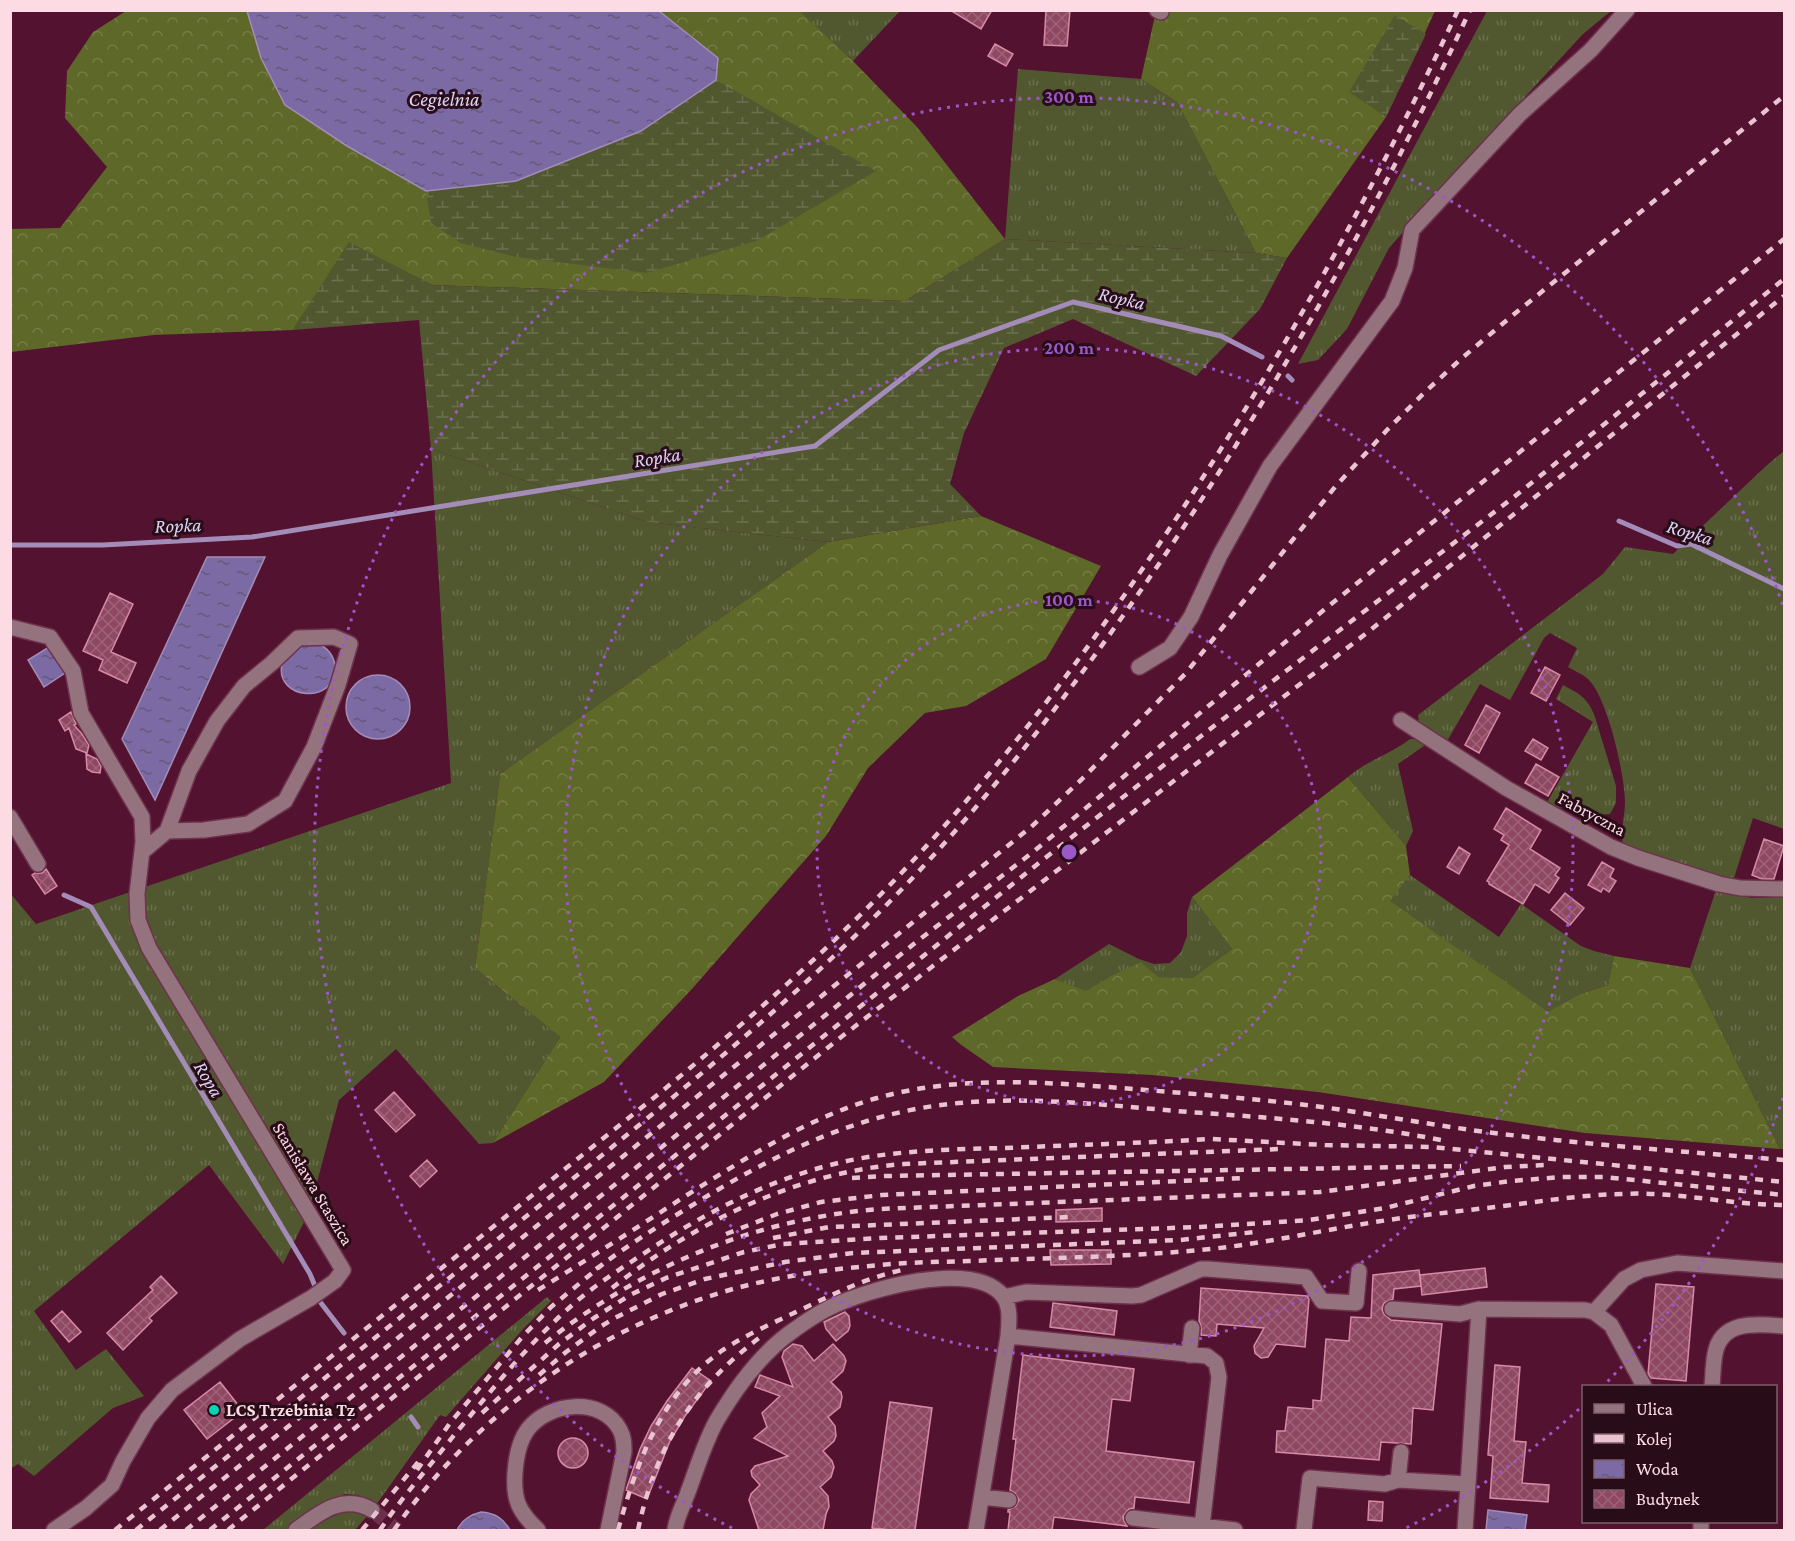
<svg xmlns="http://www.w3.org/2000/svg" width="1795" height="1541" font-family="'Crimson Pro',serif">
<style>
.grass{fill:url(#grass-tufts)}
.forest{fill:url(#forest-crowns)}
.wetland{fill:url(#wetland-marsh)}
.water{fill:url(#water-ripples);stroke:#a38cb8;stroke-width:1.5}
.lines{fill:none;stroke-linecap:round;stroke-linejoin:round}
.stream{stroke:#a38cb8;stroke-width:5}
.building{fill:url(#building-cross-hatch);stroke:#d78aa5;stroke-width:1.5}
.minor-tunnel{stroke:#6c304a;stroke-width:15;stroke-dasharray:15 8;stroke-linecap:butt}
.minor-casing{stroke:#6e324c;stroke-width:18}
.minor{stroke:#94737e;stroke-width:15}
.rail{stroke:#e9c4d0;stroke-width:4.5;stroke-dasharray:8 8;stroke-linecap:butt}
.ring{fill:none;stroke:#9c58c8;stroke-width:3;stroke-dasharray:3 6}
.poi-dot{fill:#03d5b6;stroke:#280c17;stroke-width:2}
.labels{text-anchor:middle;stroke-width:6;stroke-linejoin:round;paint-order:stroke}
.street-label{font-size:18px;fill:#fddbe5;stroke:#280c17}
.poi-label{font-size:18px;font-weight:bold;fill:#fddbe5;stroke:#280c17;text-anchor:start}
.water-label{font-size:20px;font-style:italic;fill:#ddd4f6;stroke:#280c17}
.centre{fill:#9c58c8;stroke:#280c17;stroke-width:3}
.ring-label{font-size:18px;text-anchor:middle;font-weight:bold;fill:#9c58c8;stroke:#280c17;stroke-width:6;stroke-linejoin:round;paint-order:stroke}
</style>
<defs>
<pattern id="grass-tufts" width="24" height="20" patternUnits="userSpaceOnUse" patternTransform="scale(1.5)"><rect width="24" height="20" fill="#515830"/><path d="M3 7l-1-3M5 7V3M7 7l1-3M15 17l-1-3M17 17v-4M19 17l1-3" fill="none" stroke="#6b6f4e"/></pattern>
<pattern id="forest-crowns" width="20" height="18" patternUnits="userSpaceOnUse" patternTransform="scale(1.5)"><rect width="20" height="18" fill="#5e6828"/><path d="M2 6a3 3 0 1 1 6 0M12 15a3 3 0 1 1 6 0" fill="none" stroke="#767d47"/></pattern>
<pattern id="wetland-marsh" width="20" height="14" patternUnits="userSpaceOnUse" patternTransform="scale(1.5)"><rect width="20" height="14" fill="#515830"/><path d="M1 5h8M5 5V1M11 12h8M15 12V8" fill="none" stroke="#6b6f4e"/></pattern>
<pattern id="water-ripples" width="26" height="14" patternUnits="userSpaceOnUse" patternTransform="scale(1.5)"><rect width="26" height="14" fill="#7c6aa4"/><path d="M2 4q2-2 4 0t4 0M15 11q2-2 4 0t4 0" fill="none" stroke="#665879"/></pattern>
<pattern id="building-cross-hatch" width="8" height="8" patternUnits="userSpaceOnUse" patternTransform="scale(1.5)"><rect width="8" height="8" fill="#8e4862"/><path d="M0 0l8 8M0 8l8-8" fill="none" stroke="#9f6278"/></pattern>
</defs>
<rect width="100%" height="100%" fill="#53122f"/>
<path class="grass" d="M798 11H900L853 61Z
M1487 11H1611L1583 34 1455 173 1389 248 1347 329 1318 360 1298 364Z
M1018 69 1141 79 1177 102 1256 253 1005 239Z
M431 449 647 522 828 542 500 774 475 968 560 1037 493 1143 479 1144 396 1049 339 1100 309 1212 283 1264 209 1165 34 1311 76 1370 106 1349 144 1396 113 1408 34 1476 18 1464 10 1469V893L36 924 451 783Z
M1784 451V829L1753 818 1734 878 1753 883 1731 882 1623 845C1620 831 1625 817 1625 803 1625 776 1608 698 1588 679 1583 674 1574 671 1568 667L1577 648 1550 633 1544 638 1510 700 1480 684 1446 743 1419 723 1418 715 1603 574 1625 547 1673 554 1766 466Z
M1563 685C1580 694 1588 698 1595 717L1616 786V803L1610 814 1580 816 1565 805 1557 811 1545 806 1593 722 1556 699Z
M1410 739H1422L1428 743 1398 764 1413 831 1406 846 1348 777C1366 761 1391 754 1410 739Z
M1410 875 1499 937 1521 904 1581 946 1594 951 1614 956 1608 985 1580 994 1548 1013 1389 901Z
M1717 887 1751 898 1784 897V1149H1780L1690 968Z
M1192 897 1232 949 1192 978 1109 977 1086 992 1055 979 1109 944 1139 959 1154 964 1170 963 1181 952 1187 936V913Z
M547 1297 551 1301 523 1329 446 1417 440 1415 376 1505 358 1495 344 1494 305 1516 287 1530H263Z
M352 1510 368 1515 355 1530H309C323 1521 336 1514 352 1510Z"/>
<path class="forest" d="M798 10 853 61 917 127 1005 239 905 301 432 285 349 243 293 330 154 335 11 352 10 229 60 228 107 167 65 118 67 71 93 32 126 11H247L261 58 285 105 347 146 426 191 665 17 659 11Z
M1156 11H1435L1386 117 1287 258 1256 253 1177 102 1141 79Z
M981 516 1101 566 1046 659 966 706 925 713 868 768 826 836 691 990 604 1082 493 1143 560 1037 475 968 500 774 828 542Z
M1348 777 1406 846 1410 875 1390 901 1548 1012 1580 994 1608 985 1614 956 1690 968 1780 1149 1585 1133 1318 1092 1152 1075 993 1067 960 1044 952 1037 1018 996 1055 979 1086 991 1109 977 1141 962 1158 977 1192 978 1232 949 1192 897Z"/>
<path class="wetland" d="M1395 15 1426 34 1386 117 1349 92Z
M716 80 876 171 756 241 647 273 516 257 461 243 431 223 426 191 516 181 641 131Z
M1005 239 1256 253 1287 258 1260 309 1196 376 1073 319 1004 348 964 433 950 484 981 516 828 542 647 522 431 449 419 320 293 330 349 242 432 285 905 301Z"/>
<path class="water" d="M247 11H659L718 58 716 80 641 131 516 181 426 191 347 146 285 105 261 58Z
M207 557H265L155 800 122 739Z
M316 642C326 647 334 654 335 666 337 706 274 700 282 664 283 659 288 653 290 648Z
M49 647 65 673 44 687 28 660Z
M346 707a32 32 0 1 1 64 0a32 32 0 1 1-64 0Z
M1488 1510 1527 1515 1525 1530H1486Z
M481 1512C495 1513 503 1518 510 1530H457C462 1520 469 1515 481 1512Z"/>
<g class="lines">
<path class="stream" d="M1288 376 1292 380
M1619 521 1677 546 1691 544 1784 589
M10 545H103L252 537 815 446 939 350 1073 302 1221 336 1262 357
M64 895 91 907 310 1274 317 1291
M321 1303 344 1333
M411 1417 418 1427"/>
</g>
<path class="building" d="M950 10H992L981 29Z
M1046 10H1070L1067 46 1044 45Z
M995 44 1013 54 1006 66 988 56Z
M110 593 133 604 111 652 136 663 127 683 99 670 103 660 83 651Z
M1545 667 1560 675 1546 701 1531 693Z
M1486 705 1500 713 1479 753 1465 745Z
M71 712 76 724 74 725 82 734 89 745 87 753 76 749 69 728 65 731 59 720Z
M1533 739 1548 748 1541 760 1525 751Z
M86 754 97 759 101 766 100 773 92 772 87 769Z
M1536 764 1559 777 1548 796 1525 783Z
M1506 808 1541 830 1530 849 1560 868 1555 875 1559 878 1549 893 1535 884 1523 904 1489 884V882L1487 881 1509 845 1501 840 1504 835 1494 829Z
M1764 839 1784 846 1774 879H1762L1752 875Z
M1459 847 1470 854 1459 874 1447 867Z
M1602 862 1614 869 1610 877 1616 881 1609 892 1603 888 1601 892 1588 885Z
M46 869 57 886 45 894 32 875 35 873H42Z
M1565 893 1584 908 1570 925 1551 910Z
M394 1092 415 1115 396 1132 375 1110Z
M427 1160 437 1171 420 1187 410 1176Z
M1102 1208V1221L1056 1222V1210Z
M1050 1250H1111V1264L1051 1265Z
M1485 1268 1487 1287 1422 1295 1420 1275Z
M1419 1270 1421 1286 1394 1289 1393 1299 1384 1303 1382 1309 1384 1314 1391 1320 1442 1324 1433 1410 1413 1408 1411 1444 1381 1442 1379 1460 1276 1452 1277 1431H1285L1288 1407 1313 1409V1400L1321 1401 1326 1339 1349 1341 1351 1317 1371 1318 1373 1275Z
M161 1276 177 1293 149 1318 152 1321 123 1350 107 1333 153 1290 150 1287Z
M1656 1284 1694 1287 1686 1381 1651 1378 1648 1374Z
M1201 1288 1307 1296 1309 1299 1305 1347 1276 1344 1268 1357 1261 1358 1255 1353 1254 1346 1264 1328 1217 1324 1216 1336 1201 1335V1325L1199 1321Z
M1053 1303 1117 1311 1114 1335 1050 1327Z
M62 1311 81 1332 69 1342 51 1321Z
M845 1312 849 1316 850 1326 848 1331 836 1341 826 1329 824 1322Z
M793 1344 802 1346 814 1361 833 1344 844 1356 846 1361 843 1371 831 1382 841 1392 842 1397 840 1407 828 1417 835 1426 836 1436 834 1441 823 1451 832 1461 834 1467 831 1477 820 1487 828 1496 829 1507 826 1514 823 1530H759L749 1500 751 1494 760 1485 752 1476 751 1471 755 1466 788 1456 754 1438 767 1427 762 1413 780 1396 755 1387 760 1375 793 1387 782 1357 784 1351Z
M1023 1355 1134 1369 1130 1401 1112 1399 1106 1451 1194 1462 1189 1503 1135 1497 1134 1508 1129 1509 1123 1516 1124 1521 1127 1526 1054 1517 1052 1530H1008L1010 1512H1008V1510L1016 1506 1019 1500 1015 1493 1010 1490 1016 1439H1013Z
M1495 1365 1520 1367 1514 1441 1526 1442 1522 1483 1549 1485 1548 1502 1490 1498 1493 1456 1488 1455Z
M692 1368 711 1381 685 1416 670 1441 647 1499 626 1490 640 1449 651 1426 667 1401Z
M220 1382 243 1411 207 1439 184 1410Z
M890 1402 932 1408 915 1530H891L872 1528Z
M558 1453a15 15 0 1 1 30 0a15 15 0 1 1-30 0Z
M1369 1501 1383 1502 1382 1521 1368 1520Z"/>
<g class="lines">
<path class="minor-tunnel" d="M372 1510 397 1530"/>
<defs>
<path id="minor" d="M1157 10 1161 12
M10 627 50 637 73 671 81 713 142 817 143 842 137 894 138 920 149 948 343 1270 335 1281 311 1298 240 1339 172 1390 148 1418 123 1461 112 1485 86 1508 54 1530
M1139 667 1170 648 1191 617 1220 555 1270 466 1392 301 1405 268 1412 230 1520 114 1591 50 1627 10
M1401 720 1506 788 1611 847 1638 858 1719 884 1740 888 1784 889
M10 817 38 864
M142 852 167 831 204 830 248 824 285 801 314 747 338 685 350 644 334 637 298 638 272 663 244 686 217 721 189 771 167 831
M1004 1297 1026 1292 1132 1296 1141 1295 1201 1269H1208L1306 1277 1322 1301 1356 1303 1359 1271
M1392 1309 1460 1314 1479 1309 1585 1310 1594 1312 1611 1325 1644 1386
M1594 1312 1624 1279 1641 1270 1677 1263 1784 1271
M1008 1336 1207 1356 1216 1363 1219 1377 1202 1526
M1189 1355 1192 1328
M1712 1386C1713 1376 1713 1364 1715 1354 1721 1319 1758 1324 1784 1326
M1398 1480 1401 1452
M1468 1484 1479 1309
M982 1497 1009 1500
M1133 1518 1235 1530
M296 1530C319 1513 343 1493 372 1510
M538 1530C519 1512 513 1500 515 1473 516 1458 519 1441 528 1429 549 1402 602 1396 620 1430 624 1437 624 1444 624 1452L608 1530
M675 1530C676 1518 684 1504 688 1492 697 1468 705 1441 717 1420 737 1386 762 1352 794 1330 805 1322 817 1314 829 1308 865 1290 973 1258 1003 1296 1011 1306 1009 1323 1008 1336L976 1530
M1304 1530 1310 1478 1385 1484 1398 1480 1468 1484 1465 1530
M1701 1530V1522"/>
</defs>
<use href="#minor" class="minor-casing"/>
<use href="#minor" class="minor"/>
<path class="rail" d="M852 1178 885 1176 1461 1166
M726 1234 777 1214 821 1202 882 1195 1245 1178
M773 1238 829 1227 1070 1217
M596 1269C627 1246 658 1226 691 1206 775 1154 858 1112 959 1103 1036 1096 1113 1106 1189 1112 1275 1118 1361 1124 1446 1141
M612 1288C696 1222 797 1172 904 1164L1280 1149
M538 1290C588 1259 638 1227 687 1195 745 1159 801 1122 867 1101 954 1074 1043 1082 1133 1089 1196 1094 1260 1099 1322 1107 1372 1114 1422 1123 1471 1130 1575 1144 1680 1151 1784 1160
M545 1343C642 1266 755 1219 879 1209L1320 1192 1505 1167 1546 1165
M539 1375 566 1352 600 1327 615 1318 662 1294 705 1279 785 1262 853 1253 1180 1240 1255 1232
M482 1413 559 1344 594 1318 630 1295 666 1278 744 1252 783 1244 880 1238 1200 1227 1309 1220 1385 1208 1474 1186 1511 1181 1561 1177H1604L1784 1195
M417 1470 450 1423 523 1336 551 1307 603 1264
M115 1530 661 1092C756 1014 848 933 930 842 1027 735 1110 620 1189 499 1290 343 1379 179 1458 10
M136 1530C267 1425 398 1319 529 1214 658 1110 787 1008 902 889 999 788 1084 674 1163 558 1280 384 1382 201 1470 10
M160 1530 1031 827 1081 780 1186 673 1335 487 1387 430 1424 393 1462 358 1513 315 1784 96
M186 1530 915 943 1033 852 1325 609 1784 239
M210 1530 1040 862 1214 726 1514 497 1784 279
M228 1530 836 1041 986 925 1368 632 1784 296
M362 1530 419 1461
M380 1530C402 1497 430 1466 455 1434 492 1390 527 1345 570 1307 590 1289 614 1273 637 1258 708 1210 783 1171 868 1157 913 1150 960 1149 1005 1148 1074 1145 1142 1143 1211 1139L1325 1145 1432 1147 1784 1182
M394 1530C475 1414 596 1328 733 1289 780 1276 831 1269 880 1265 910 1262 940 1262 969 1261 1046 1258 1123 1257 1200 1250 1257 1245 1313 1232 1369 1223 1411 1216 1453 1212 1495 1207 1537 1202 1579 1195 1621 1194 1676 1191 1730 1205 1784 1205
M618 1530C637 1463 660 1395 720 1352 743 1336 771 1324 796 1312 832 1295 862 1279 902 1270
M638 1530C656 1445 693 1387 763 1335"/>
</g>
<g class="ring">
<circle cx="1069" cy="852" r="252"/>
<circle cx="1069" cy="852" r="504"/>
<path d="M1783 1098A755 755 0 0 1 1603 1386M1579 1409A755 755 0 0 1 1406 1528M732 1528A755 755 0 1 1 1783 606"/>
</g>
<circle class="poi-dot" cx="214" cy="1410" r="6"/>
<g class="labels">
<g class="street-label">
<text transform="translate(1592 814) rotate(28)" y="6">Fabryczna</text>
<text transform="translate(313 1184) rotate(59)" y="6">Stanisława Staszica</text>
</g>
<g class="poi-label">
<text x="226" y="1416">LCS Trzebinia Tz</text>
</g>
<g class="water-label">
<text x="444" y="106">Cegielnia</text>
<text transform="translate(1122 298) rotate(13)" y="7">Ropka</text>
<text transform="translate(657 457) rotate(-9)" y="7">Ropka</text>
<text transform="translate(178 525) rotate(-2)" y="7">Ropka</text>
<text transform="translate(1690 532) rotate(17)" y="7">Ropka</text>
<text transform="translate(209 1079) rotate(59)" y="7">Ropa</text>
</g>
</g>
<circle cx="1069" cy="852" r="9" class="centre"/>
<g class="ring-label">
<text x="1069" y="103">300 m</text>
<text x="1069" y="354">200 m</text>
<text x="1069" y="606">100 m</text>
</g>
<rect width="1795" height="1541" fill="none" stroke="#fddbe5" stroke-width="24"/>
<rect x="1582" y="1385" width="195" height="138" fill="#280c17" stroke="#7d5f69" stroke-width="1.5"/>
<rect x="1594" y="1404" width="30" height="9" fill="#94737e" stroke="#7d5f69" stroke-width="1.5"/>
<text x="1636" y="1415" font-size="18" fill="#fddbe5">Ulica</text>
<rect x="1594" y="1434" width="30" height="9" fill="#e9c4d0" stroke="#7d5f69" stroke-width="1.5"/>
<text x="1636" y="1445" font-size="18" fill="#fddbe5">Kolej</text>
<rect x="1594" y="1460" width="30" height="18" fill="url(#water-ripples)" stroke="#7d5f69" stroke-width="1.5"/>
<text x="1636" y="1475" font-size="18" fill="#fddbe5">Woda</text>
<rect x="1594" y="1490" width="30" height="18" fill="url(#building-cross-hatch)" stroke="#7d5f69" stroke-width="1.5"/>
<text x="1636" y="1505" font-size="18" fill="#fddbe5">Budynek</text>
</svg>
